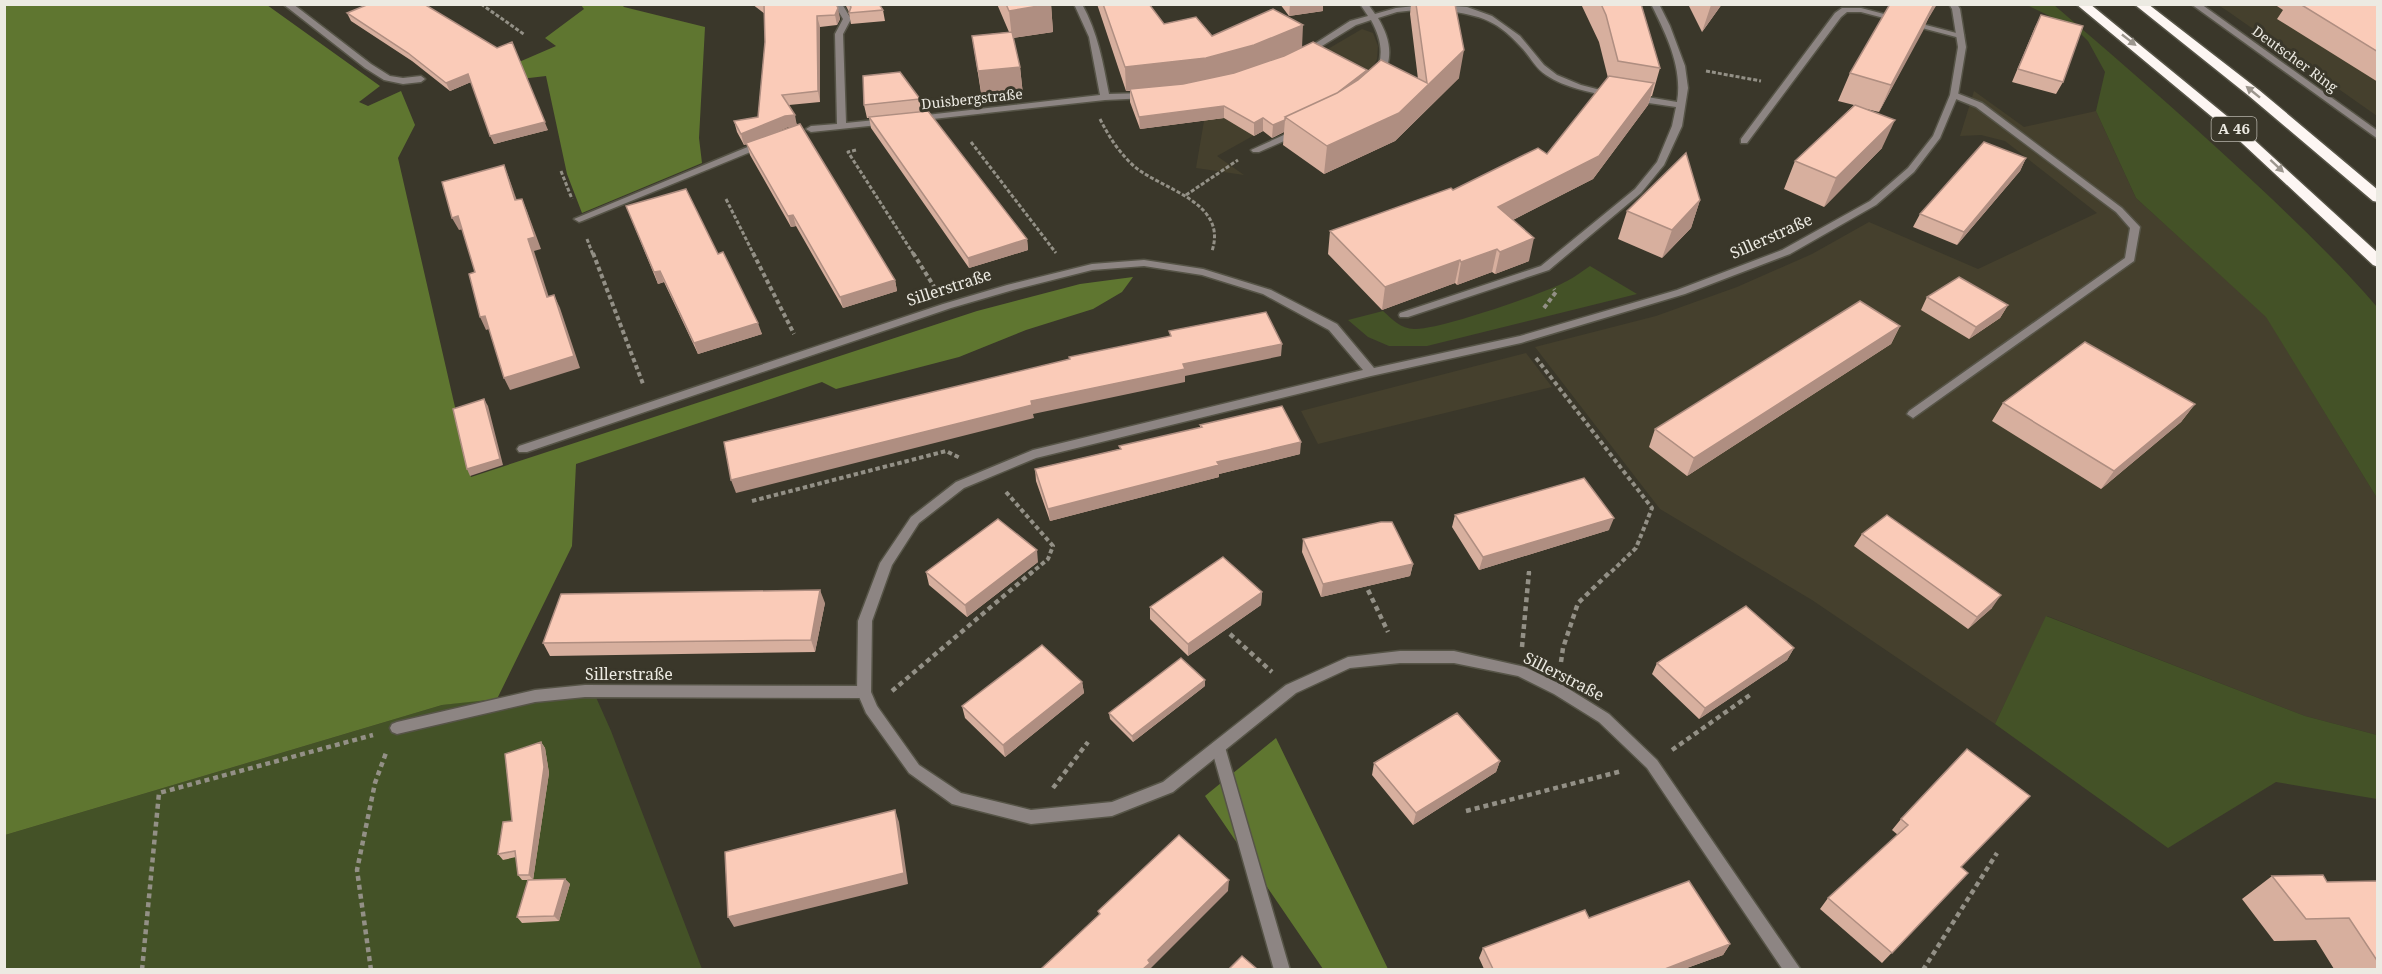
<svg xmlns="http://www.w3.org/2000/svg" width="2382" height="974" font-family="'Noto Serif',serif">
<style>
.built{fill:#45402d}
.green{fill:#445227}
.forest{fill:#5f7630}
.lines{fill:none;stroke-linecap:round;stroke-linejoin:round}
.service-casing{stroke:#565447;stroke-width:3}
.minor-casing{stroke:#565447;stroke-width:3}
.tertiary-casing{stroke:#565447;stroke-width:3}
.motorway-casing{stroke:#565447;stroke-width:3}
.path-far2{stroke:#939086;stroke-width:3;stroke-dasharray:4 2;stroke-linecap:butt}
.path-far1{stroke:#939086;stroke-width:4;stroke-dasharray:4.5 3;stroke-linecap:butt}
.path{stroke:#939086;stroke-width:4.5;stroke-dasharray:5 4;stroke-linecap:butt}
.service{fill:#8d8583;fill-rule:evenodd}
.minor{fill:#8d8583;fill-rule:evenodd}
.tertiary{fill:#8d8583;fill-rule:evenodd}
.motorway{fill:#fdf6f3;fill-rule:evenodd}
.wall{fill:#d7af9e;fill-rule:evenodd}
.shaded-wall{fill:#af8e81}
.building{fill:#facbb8;stroke:#af8e81;stroke-width:1.5}
.oneway{fill:#9c968e}
.labels{text-anchor:middle;stroke-width:6;stroke-linejoin:round;paint-order:stroke}
.far-street-label{font-size:14px;fill:#eceae2;stroke:#3a372a}
.shield{fill:#3a372a;stroke:#b7b4ab;stroke-width:1.5}
.shield-label{font-size:15px;font-weight:bold;fill:#eceae2}
.street-label{font-size:16px;fill:#eceae2;stroke:#3a372a}
</style>
<rect width="100%" height="100%" fill="#3a372a"/>
<path class="built" d="M2218 5H2377V116L2226 10Z
M1362 29 1373 33 1378 46 1377 59 1372 69 1217 156 1244 175 1196 168 1204 121 1199 96 1304 63Z
M1974 91 2024 127 2096 111 2136 198 2266 316 2377 498V735L2305 716 2047 616 1995 724 1812 600 1660 509 1535 347 1656 316 1737 287 1812 254 1869 222 1978 269 2097 213 2005 141 1981 135 1960 136Z
M1526 353 1552 387 1318 444 1301 411Z"/>
<path class="green" d="M2027 5H2054C2128 68 2201 132 2272 199 2308 234 2344 268 2377 307V498L2266 317 2136 198 2096 111 2105 72 2088 41 2076 29Z
M1590 266 1637 294 1427 346H1389L1368 337 1348 320 1383 311C1392 319 1401 329 1414 329 1436 331 1546 293 1567 281 1575 277 1582 271 1590 266Z
M2046 616 2305 716 2377 735V799L2276 782 2168 848 1995 724Z
M591 686 611 731 702 969 5 970V835L442 705Z"/>
<path class="forest" d="M5 5H267L380 86 359 102 368 106 401 91 415 125 398 158 471 477 977 311 1080 284 1133 277 1122 292 1093 309 1026 330 959 357 836 389 822 382 576 464 572 546 497 699 442 705 5 835Z
M581 5H622L624 7 705 27 699 138 702 163 582 213 567 174 546 76 478 84 470 83 556 46 545 38 584 9Z
M1276 738 1388 969H1323L1205 796Z"/>
<g class="lines">
<defs>
<path id="service" d="M1842 8H1861L1964 35 1960 38 1861 12H1847L1841 17 1747 143H1741V139L1835 13Z
M1954 92 1982 103 2122 208 2140 227 2134 261 1913 418 1907 414 1909 411 2125 258 2130 228 2116 212 1976 107 1951 97V93Z
M762 141 767 144 765 146 582 221 579 222 574 219Z
M585 685 864 686 869 688 871 692 869 696 864 698 585 697 535 702 397 734 392 732 390 728 392 724 397 722 535 690Z
M1218 741 1223 743 1225 747 1290 970H1274L1211 747 1213 743Z"/>
<path id="minor" d="M283 4H293L371 64 390 76 403 78 421 76 425 79 421 82 403 84 384 80 365 68Z
M834 4H842L851 19 843 34 846 123 885 119 888 120V124L811 132 806 129 811 126 837 124 835 34 843 19Z
M1074 4H1082C1098 33 1103 63 1109 94L1145 93 1149 96 1148 98 1105 100 915 121V117L918 116 1100 95 1089 37Z
M1360 4H1368L1375 14 1396 8 1425 5 1429 7 1425 9 1397 12 1378 18C1390 38 1394 57 1382 78L1375 76C1384 56 1382 40 1371 20L1356 25 1309 54 1302 52 1350 21 1368 16Z
M1651 4H1659L1670 26 1685 66 1688 88 1682 126 1664 165 1641 193 1549 270 1408 317H1400L1399 315 1400 313 1541 266 1635 189 1657 162 1672 126 1676 107 1635 101 1631 98 1635 95 1677 102C1683 68 1666 34 1651 4Z
M1949 4H1957L1960 9 1966 47 1958 95 1940 138 1914 172 1876 205 1790 254 1685 294 1521 343 1371 376 1036 458 964 488 919 523 892 565 872 621 871 692 877 706 919 765 961 793 1031 810 1112 802 1163 782 1286 685 1348 657 1400 651H1454L1525 667 1564 686 1609 714 1657 760 1801 970H1783L1647 768 1599 722 1554 694 1518 676 1454 663H1400L1350 668 1296 693 1173 792 1112 816 1031 824 952 804 909 773 866 713 857 692 858 621 880 563 911 517 956 482 1033 450 1363 370 1329 330 1263 294 1202 275 1144 266 1092 270 1013 290 951 308 527 452H519L517 449 519 446 943 304 1007 285 1092 264 1144 260 1203 269 1271 290 1337 324 1374 368 1520 336 1677 290 1782 250 1870 201 1908 168 1933 136 1950 95 1958 47 1952 9Z
M1439 5 1467 7 1492 16 1520 36 1544 65 1557 75 1581 85 1616 94 1612 97C1590 92 1565 88 1546 75 1535 68 1530 56 1521 47 1493 16 1477 16 1439 9Z
M1299 128 1304 131 1302 133 1259 152H1253L1251 150Z"/>
<path id="tertiary" d="M2191 4H2201L2378 131V139Z"/>
<path id="motorway" d="M2076 4H2090L2239 126 2378 253V267L2373 265 2229 131Z
M2134 4H2148L2259 90 2378 190V202L2373 201 2249 96Z"/>
</defs>
<use href="#service" class="service-casing"/>
<use href="#minor" class="minor-casing"/>
<use href="#tertiary" class="tertiary-casing"/>
<use href="#motorway" class="motorway-casing"/>
<path class="path-far2" d="M481 4 525 35
M1706 71 1761 81
M1100 119C1109 137 1120 154 1135 167 1163 190 1228 202 1212 251
M971 142 1056 253
M856 150 848 152 914 255
M561 171 572 199
M1186 195 1238 160
M726 199 754 255
M587 239 593 255"/>
<path class="path-far1" d="M593 253 643 384
M753 253 794 334
M913 253 935 288
M1544 308 1556 292 1554 289
M1536 358 1652 508 1636 548 1609 574
M1006 492 1053 546 1048 559 1030 574
M752 501 946 451 960 458
M1529 574V571"/>
<path class="path" d="M1368 590 1388 632
M1230 634 1272 672
M1522 647 1529 572
M1561 662 1563 648 1578 603 1610 572
M892 691 1032 572
M1672 750 1750 695
M1053 788 1088 742
M1466 811 1622 771
M142 970 159 793 373 735
M371 970 357 870 375 783 387 750
M1923 970 1997 853"/>
<use href="#service" class="service"/>
<use href="#minor" class="minor"/>
<use href="#tertiary" class="tertiary"/>
<use href="#motorway" class="motorway"/>
</g>
<path class="wall" d="M369 4 548 130 494 144 471 82 450 91 412 61 351 21 347 13Z
M752 4H836L840 19 837 25 820 27V102L789 105 797 125 895 280 897 291 843 308 796 226 791 227 750 155 747 144 744 145 737 132 734 121 758 117 765 42V14ZM794 126 765 137 788 127Z
M845 4H879L883 10 885 21 851 24 849 13V12Z
M997 4H1051L1053 32 1013 38 1020 67 1023 95 982 99 972 36 1009 32Z
M1097 4H1149L1164 24 1212 36 1302 47 1367 70V72L1418 79 1410 14 1411 5 1409 4H1455L1459 78 1395 141 1324 174 1283 145 1284 132 1272 138 1263 131 1254 136 1224 118 1140 129 1130 102V91H1126Z
M1280 4H1323V11L1289 16Z
M1581 4H1641L1660 68 1652 96H1651L1648 105 1593 179 1513 220 1529 261 1495 274 1492 272 1457 285 1455 283 1382 310 1328 254 1330 231 1453 190 1547 154 1608 78 1599 42Z
M1688 4H1722L1702 32Z
M2274 4H2378V82L2277 19 2283 10Z
M1935 6 1879 112 1862 108 1882 148 1824 207 1784 189 1795 161 1854 105 1838 101 1850 73Z
M2041 15 2063 82 2056 94 2012 82 2035 27Z
M920 99 922 112 867 118 864 105Z
M869 117 1027 239 1028 250 969 268 871 128Z
M2026 158 2020 171 1957 245 1913 227 1920 214Z
M1700 200 1691 228 1662 258 1618 239 1627 211Z
M626 206 718 254 762 334 698 354 664 282 658 284Z
M1927 297 2008 305 2000 318 1969 339 1921 310Z
M1900 326 1891 344 1687 476 1649 447 1655 429Z
M2003 403 2195 404 2181 422 2101 489 1992 421Z
M1200 425 1300 454 1219 474V477L1050 521 1036 481 1035 469 1120 449 1119 446 1200 428Z
M1455 515 1609 530 1479 570 1452 527Z
M1862 534 1992 608 1968 629 1854 546Z
M1303 539 1413 564 1410 576 1321 597 1302 552Z
M1038 562 967 617 929 585 926 572Z
M1262 592 1261 605 1188 656 1150 619V607Z
M825 603 815 652 550 656 543 643Z
M1794 648 1787 660 1699 719 1652 674 1657 663Z
M1082 682 1084 693 1005 757 965 718 962 706Z
M1205 686 1133 742 1110 719 1109 713Z
M541 742 545 748 549 773 533 880 565 879 570 884 559 921 522 923 517 917 528 880H522L518 875 516 857 503 860 498 854 512 821Z
M1500 761 1496 772 1413 825 1372 775 1374 763Z
M1901 819 1968 873 1882 963 1820 909 1828 898 1898 835 1892 830Z
M2272 876 2327 882 2378 881V969H2334L2316 940 2274 941 2242 899Z
M1589 918 1730 944 1723 955 1684 969H1484L1479 958 1483 948Z"/>
<path class="shaded-wall" d="M1051 4 1053 32 1012 38 1009 11Z
M1290 4H1323V11L1289 16Z
M1722 4 1702 32 1711 5Z
M1934 4 1923 31 1879 112 1891 85Z
M838 8 840 19 837 25 835 15Z
M817 16 820 27V102L818 91Z
M1303 25 1302 48 1253 69 1206 82 1126 91 1125 67Z
M512 42 548 130 494 144 490 136Z
M1464 50 1459 78 1395 141 1324 174 1327 146 1399 113Z
M1020 67 1023 95 982 99 978 71Z
M1367 70 1366 82 1287 119Z
M468 74 471 82 450 91 446 83Z
M1654 83 1648 105 1593 179 1493 230 1498 207Z
M1224 106V118L1140 129 1139 117Z
M795 115 797 126 788 127 744 145 741 134 785 116Z
M1263 118V131L1254 136V123Z
M1285 120 1284 132 1272 138 1273 125Z
M1895 120 1882 148 1824 207 1836 178Z
M2026 158 2020 171 1957 245 1964 232Z
M504 165 509 178 521 212 515 200Z
M522 199 527 211 541 249 534 251 553 310 547 297 528 239Z
M1700 200 1691 228 1662 258 1672 230Z
M793 215 796 226 791 227 788 216Z
M458 216 464 229 459 230 452 218Z
M1534 238 1529 261 1495 274 1500 252Z
M1027 239 1028 250 969 268 968 258Z
M1497 249 1492 272 1457 285 1461 262Z
M1460 260 1455 283 1382 310 1385 287Z
M660 271 664 282 658 284 654 272Z
M895 280 897 291 843 308 840 297Z
M554 295 560 308 580 368 510 390 504 378Z
M2008 305 2000 318 1969 339 1976 327Z
M485 316 492 328 486 330 480 317Z
M758 323 762 334 698 354 694 343Z
M1900 326 1891 344 1687 476 1694 458Z
M1282 344 1281 356 1185 376V382L1033 414 1034 418 736 493 731 480 1031 401 1183 364Z
M484 399 488 406 503 465 470 476 467 469Z
M2195 404 2181 422 2101 489 2114 471Z
M1301 442 1300 454 1219 474V477L1050 521 1048 509 1217 462Z
M1614 518 1609 530 1479 570 1483 557Z
M1037 550 1038 562 967 617 965 605Z
M1413 564 1410 576 1321 597 1323 584Z
M820 590 825 603 815 652 811 640Z
M1262 592 1261 605 1188 656V644Z
M2001 595 1992 608 1968 629 1977 617Z
M1794 648 1787 660 1699 719 1705 708Z
M1205 680V686L1133 742 1132 736Z
M1082 682 1084 693 1005 757 1003 745Z
M541 742 545 748 549 773 533 880 529 875Z
M1500 761 1496 772 1413 825 1416 813Z
M895 810 899 822 908 884 734 927 728 917Z
M565 879 570 884 559 921 554 916Z
M1229 880 1228 891 1151 968V969H1143L1148 960Z
M1730 944 1723 955 1684 969H1665Z"/>
<path class="building" d="M369 4H424L497 48 512 42 545 122 490 136 468 74 446 83 408 53 347 13Z
M764 4H836L838 8 835 15 817 16 818 91 782 95 795 115 785 116 741 134 734 121 758 117 765 42Z
M849 4H879L883 10 849 13 851 7Z
M1006 4H1050L1009 11Z
M1103 4H1149L1164 24 1196 17 1212 36 1273 9 1303 25 1254 45 1206 58 1125 67Z
M1416 4H1455L1464 50 1399 113 1327 146 1285 117 1337 93 1358 80 1381 60 1427 83Z
M1601 4H1641L1660 68 1618 61 1606 15Z
M1890 4H1934L1891 85 1850 73Z
M2300 4H2378V52Z
M1934 5 1935 6 1929 16Z
M2041 15 2083 26 2063 82 2018 69Z
M1012 32 1020 67 978 71 972 36Z
M1313 42 1367 70 1337 93 1285 117V120L1273 125 1263 118 1254 123 1224 106 1139 117 1130 89 1183 84 1234 73 1284 56Z
M900 72 920 99 864 105 863 76Z
M1609 76 1654 83 1599 156 1498 207 1534 238 1500 252 1497 249 1461 262 1460 260 1385 287 1330 231 1451 188 1453 190 1538 148 1547 154Z
M1855 105 1895 120 1836 178 1795 161Z
M928 111 1027 239 968 258 869 117Z
M800 124 895 280 840 297 793 215 788 216 746 143Z
M1984 142 2026 158 1964 232 1920 214Z
M1686 153 1700 200 1672 230 1627 211Z
M504 165 515 200 522 199 535 237 528 239 547 297 554 295 574 356 504 378 485 316 480 317 469 274 475 272 458 216 452 218 442 182Z
M686 189 718 254 723 252 758 323 694 343 660 271 654 272 626 206Z
M1959 277 2008 305 1976 327 1927 297Z
M1860 301 1900 326 1694 458 1655 429Z
M1266 312 1282 344 1183 364 1185 369 1031 401 1032 405 731 480 724 442 1070 359 1069 357 1171 336 1169 331Z
M2085 342 2195 404 2114 471 2003 403Z
M484 399 500 459 467 469 453 409Z
M1282 406 1301 442 1217 462 1219 465 1048 509 1035 469 1121 449 1119 446 1202 427 1200 425Z
M1584 478 1614 518 1483 557 1455 515Z
M1887 515 2001 595 1977 617 1862 534Z
M998 519 1037 550 965 605 926 572Z
M1381 522H1392L1413 564 1323 584 1303 539Z
M1223 557 1262 592 1188 644 1150 607Z
M820 590 811 640 543 643 561 594Z
M1746 606 1794 648 1705 708 1657 663Z
M1042 645 1082 682 1003 745 962 706Z
M1181 658 1205 680 1132 736 1109 713Z
M1457 713 1500 761 1416 813 1374 763Z
M541 742 544 767 529 875H518L515 851 498 854 503 822 512 821 505 754Z
M1967 749 2030 796 1961 867 1968 873 1892 953 1828 898 1908 825 1901 819Z
M895 810 904 873 728 917 725 852Z
M1179 835 1229 880 1148 960 1150 963 1143 969H1041L1100 914 1098 911Z
M2323 875 2327 882 2378 881V962L2349 918 2306 919 2272 876Z
M565 879 554 916 517 917 528 880Z
M1689 881 1730 944 1665 969H1493L1483 948 1585 910 1589 918Z
M1242 956 1257 969H1229Z"/>
<defs><path id="oneway-solid" d="M-6-.8H1V-3.2L6.5 0L1 3.2V.8H-6Z" transform="scale(1.5)"/></defs>
<g class="oneway">
<use href="#oneway-solid" transform="translate(2129 40) rotate(38)"/>
<use href="#oneway-solid" transform="translate(2253 92) rotate(-141)"/>
<use href="#oneway-solid" transform="translate(2277 166) rotate(43)"/>
</g>
<g class="labels">
<g class="far-street-label">
<text transform="translate(2295 59) rotate(36)" y="5">Deutscher Ring</text>
<text transform="translate(972 99) rotate(-6)" y="5">Duisbergstraße</text>
</g>
<rect class="shield" x="2211.5" y="117" width="45" height="24" rx="4.5"/>
<g class="shield-label">
<text x="2234" y="134">A 46</text>
</g>
<g class="street-label">
<text transform="translate(1771 236) rotate(-24)" y="6">Sillerstraße</text>
<text transform="translate(949 287) rotate(-18)" y="6">Sillerstraße</text>
<text x="629" y="680">Sillerstraße</text>
<text transform="translate(1564 676) rotate(27)" y="6">Sillerstraße</text>
</g>
</g>
<rect width="2382" height="974" fill="none" stroke="#eceae2" stroke-width="12"/>
</svg>
